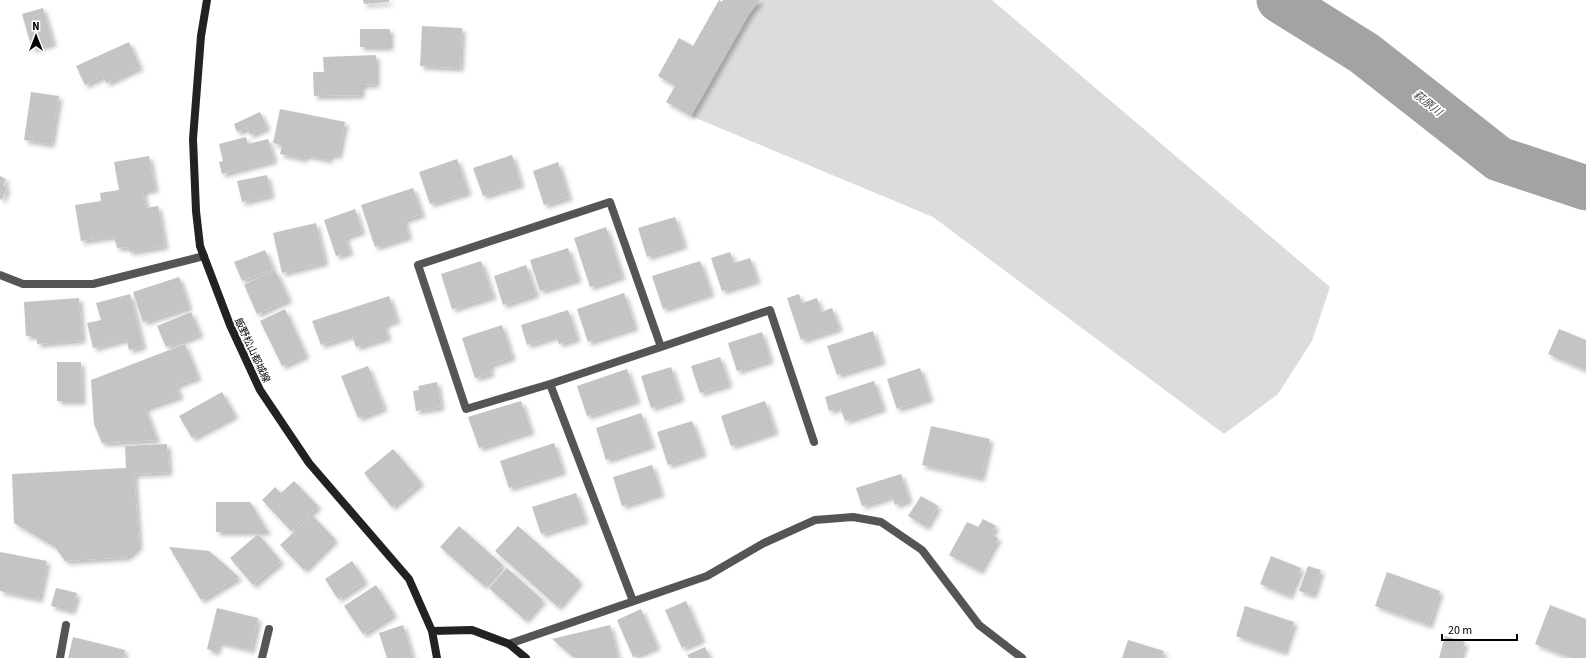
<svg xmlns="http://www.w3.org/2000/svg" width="1586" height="658" font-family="'Source Sans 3','Noto Sans JP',sans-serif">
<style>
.green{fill:#dcdcdc}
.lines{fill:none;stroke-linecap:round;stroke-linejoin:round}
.river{stroke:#a3a3a3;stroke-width:45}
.building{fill:#c4c4c4;filter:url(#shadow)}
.street{stroke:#555;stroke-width:8}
.secondary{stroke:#222;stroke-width:8}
.labels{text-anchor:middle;stroke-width:3.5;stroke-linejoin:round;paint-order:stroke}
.street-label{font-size:10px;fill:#000;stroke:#fff}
.water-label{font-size:11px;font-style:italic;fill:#444;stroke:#fff}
</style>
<defs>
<filter id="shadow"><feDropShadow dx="3.5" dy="3.5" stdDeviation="2" flood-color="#0004"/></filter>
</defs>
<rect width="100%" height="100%" fill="#fff"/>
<path class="green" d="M760 0H992L1330 287 1312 341 1278 394 1224 434 933 217 691 116 749 14Z"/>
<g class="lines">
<path class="river" d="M1279 0 1364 53 1499 159 1586 188"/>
</g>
<path class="building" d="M363 0H389V2L364 4Z
M719 0 722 2 723 0H760L749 14 691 116 666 102 675 86 658 76 679 38 693 46Z
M43 8 53 43 32 49 22 14Z
M422 26 462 28 460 68 420 66Z
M360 29H390V47H360Z
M129 42 140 67 106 83 103 76 85 85 76 66Z
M376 55V84L361 85V95L314 96 313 72H324L323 57Z
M31 92 59 96 51 144 24 140Z
M280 109 345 122 338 156 330 154 329 160 305 155 304 159 280 154 282 145 273 143Z
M260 112 267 127 250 135 247 128 237 132 234 124Z
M246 137 248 144 268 139 274 160 222 174 219 162 223 161 219 144Z
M512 155 521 184 483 196 473 168Z
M149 156 155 189 143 191 146 208 158 206 165 246 129 252 128 247 117 248 114 236 81 241 75 205 101 201 100 193 119 190 114 162Z
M457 159 468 192 430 204 419 172Z
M558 162 569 197 544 205 533 171Z
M267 175 271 195 242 202 237 181Z
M0 176 6 179 3 185 7 187 2 200 0 199Z
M413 188 422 214 404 220 409 236 375 247 361 205Z
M355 209 362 231 345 237 350 252 336 256 324 220Z
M675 217 684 245 647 257 638 228Z
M316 223 325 262 282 273 273 233Z
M606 227 622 276 590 287 574 238Z
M568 248 578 279 540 291 530 260Z
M265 250 273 269 242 281 234 262Z
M730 252 734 263 750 258 757 280 722 291 711 258Z
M481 261 493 296 452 309 441 274Z
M700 261 711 293 663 309 652 276Z
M526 265 536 294 503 305 494 276Z
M275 270 289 299 257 314 244 285Z
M179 277 189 307 143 322 133 292Z
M624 293 635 327 588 342 577 309Z
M130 294 143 346 129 350 126 339 93 348 87 323 101 320 96 303Z
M799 294 802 303 817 298 821 312 832 308 839 328 801 340 787 298Z
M389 296 397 320 384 324 388 337 356 347 352 335 321 345 312 321Z
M79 298 82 340 37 344V336H26L24 302Z
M285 309 306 355 282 366 260 321Z
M568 310 577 338 559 344 556 336 527 345 521 325Z
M191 312 200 334 166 347 157 326Z
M502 325 512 357 489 365 491 373 475 378 462 338Z
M1559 329 1586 340V370L1548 354Z
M873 331 882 361 837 375 827 346Z
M762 332 770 360 737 371 728 343Z
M185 344 198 377 176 385 180 396 145 408 157 440 102 443 94 424 91 380Z
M720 357 729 384 700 393 691 366Z
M57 362H81L82 401H57Z
M368 366 384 408 358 418 341 376Z
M671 367 681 398 651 408 641 376Z
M920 368 930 398 897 409 887 379Z
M627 369 637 400 587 416 577 386Z
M874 381 883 408 845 421 840 407 829 411 825 397Z
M437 382 441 407 416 411 413 391 419 390 418 386Z
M222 392 235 415 192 438 179 416Z
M521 401 531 431 479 448 468 417Z
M765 401 775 431 731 446 721 416Z
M641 413 652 445 606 460 596 428Z
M692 421 703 453 668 465 657 432Z
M931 426 990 439 981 478 922 465Z
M554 443 563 471 509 488 500 461Z
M167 444 169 472 134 474 139 546 127 557 65 561 55 547 14 523 12 474 126 468 125 446Z
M393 449 421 482 392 507 364 473Z
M652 465 661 493 622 506 613 477Z
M901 474 909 500 895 505 892 496 862 506 856 488Z
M294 481 318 506 291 531 262 500 275 487 281 493Z
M576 493 585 520 541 534 532 507Z
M921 496 938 506 926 527 908 516Z
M216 502H250L268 532H216Z
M312 515 335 539 304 570 280 545Z
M983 519 996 526 991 534 998 538 980 571 949 555 967 522 978 527Z
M459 526 503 565 484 586 440 547Z
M518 526 580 581 558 607 495 551Z
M258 534 281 561 253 585 230 558Z
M169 547 209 551 239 577 201 600Z
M0 552 47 561 39 599 0 591Z
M1271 556 1301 568 1289 596 1260 584Z
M352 561 365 581 338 599 325 579Z
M1308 566 1321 570 1313 595 1299 591Z
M507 568 543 600 525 620 489 588Z
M1387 572 1440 591 1429 625 1375 606Z
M376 585 394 614 363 634 344 606Z
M56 588 77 593 72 611 51 606Z
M686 601 702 639 682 648 665 610Z
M1550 605 1586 619V658H1571L1535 644Z
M1245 606 1294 622 1284 652 1236 636Z
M217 608 258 618 251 650 219 642 216 652 207 649Z
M641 609 657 646 633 657 617 620Z
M403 625 412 655 404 658H387L379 633Z
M610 625 618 658H574L552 639Z
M1445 636 1465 642 1460 658H1439Z
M73 637 125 650 123 658H68Z
M1128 640 1164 651 1162 658H1122Z
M705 647 710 658H689L687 655Z"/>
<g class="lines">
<path class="street" d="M0 275 23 284H93L204 256
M661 347 770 310 814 442
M550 384 661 347 610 202 418 265 466 409 550 384 633 601
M509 644 707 576 764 543 815 520 853 517 881 522 922 550 979 625 1022 658
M60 658 66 625
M262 658 269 629"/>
<path class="secondary" d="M207 0 201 36 193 139 196 211 200 246 230 325 260 390 309 463 409 579 432 631 437 658
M432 631 472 630 509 644 526 658"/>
</g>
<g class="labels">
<g class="street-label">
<text transform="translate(253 350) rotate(65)" y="4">飯野松山都城線</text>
</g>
<g class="water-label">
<text transform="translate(1428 103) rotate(38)" y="4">萩原川</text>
</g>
</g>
<g transform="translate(36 36)" stroke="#ffffff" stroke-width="3" paint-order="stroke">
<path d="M0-3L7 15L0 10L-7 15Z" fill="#000000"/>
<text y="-6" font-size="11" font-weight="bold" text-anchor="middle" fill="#000000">N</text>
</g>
<path d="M1442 634v6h75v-6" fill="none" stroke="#000000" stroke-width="2"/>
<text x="1448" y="634" font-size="12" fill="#000000" stroke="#ffffff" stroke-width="3" paint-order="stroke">20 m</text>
</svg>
